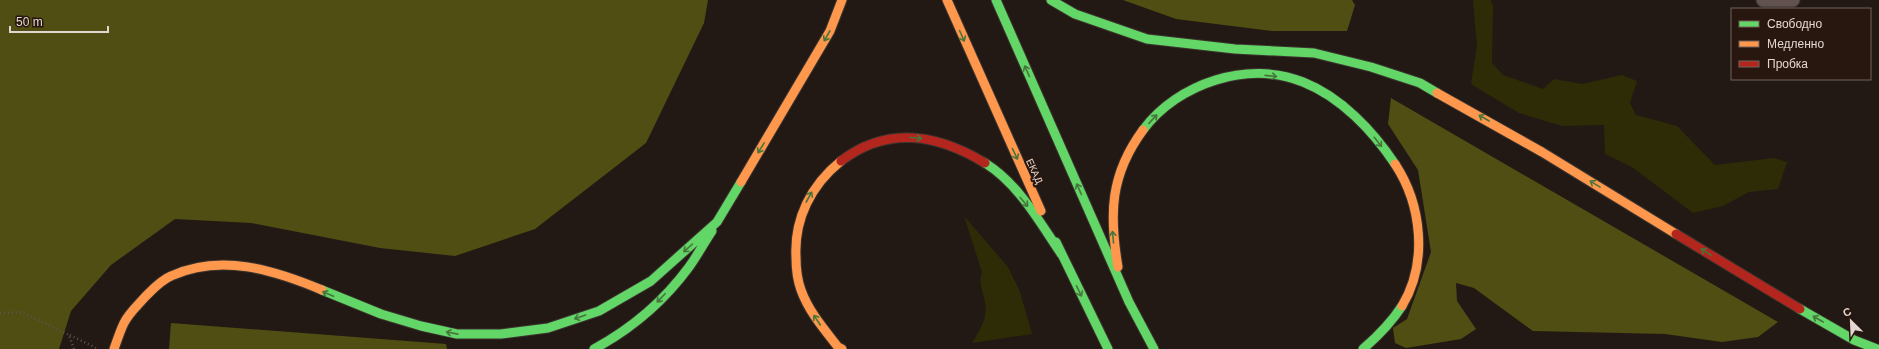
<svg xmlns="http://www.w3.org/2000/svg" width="1879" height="349" font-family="Helvetica,sans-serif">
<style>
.green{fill:#2d2c07}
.forest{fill:#504e12}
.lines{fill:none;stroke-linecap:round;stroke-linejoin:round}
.street-casing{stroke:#3c342f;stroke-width:15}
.fast-casing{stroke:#3c342f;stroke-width:11}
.slow-casing{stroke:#3c342f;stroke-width:11}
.jam-casing{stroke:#3c342f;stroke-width:11}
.path{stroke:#5e5250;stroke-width:2.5;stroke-dasharray:1 3;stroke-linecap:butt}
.street{stroke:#615250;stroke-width:13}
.fast{stroke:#63d668;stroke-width:9}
.slow{stroke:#ff974d;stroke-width:9}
.jam{stroke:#b3261e;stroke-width:9}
.oneway{stroke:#46763b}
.labels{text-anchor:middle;stroke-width:4;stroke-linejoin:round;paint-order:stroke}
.street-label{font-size:10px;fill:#e3d6d0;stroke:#28170e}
</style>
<rect width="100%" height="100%" fill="#221914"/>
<path class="green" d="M1473 0H1490L1493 6 1492 63 1503 75 1543 89 1554 79 1582 84 1622 75 1637 81 1630 103 1636 115 1677 126 1715 165 1774 158 1787 162 1778 189 1749 192 1723 206 1693 213 1632 167 1605 154 1604 125 1562 126 1519 113 1471 84 1477 46Z
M964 216 1008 267 1020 292 1032 334 972 343C980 330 988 318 985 302 983 290 978 284 982 272Z"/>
<path class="forest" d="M0 0H708L704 23 646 143 535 229 455 256 380 248 251 223 175 219 111 265 71 311 59 349H0Z
M1123 0H1352L1355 5 1347 31H1272L1176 19Z
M1391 98 1778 322 1758 337 1722 342 1665 334 1533 331 1474 288 1456 283 1457 301 1476 329 1461 339 1406 348 1395 343 1393 328 1407 319 1431 252 1418 170 1388 124Z
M171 323 446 344 447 349H169Z"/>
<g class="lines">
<defs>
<path id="street" d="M1763 0H1793"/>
<path id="fast" d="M996 0 1129 302 1154 349
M1051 0 1075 14 1147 39 1235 49 1314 53 1371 67 1420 83 1437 93
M1143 130C1178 83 1248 60 1303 82 1341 97 1373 131 1395 164
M985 163C1019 184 1040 223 1062 255
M1056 242 1108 349
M322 290 381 314 421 326 457 334H501L548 328 599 311 651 281 717 222 741 182
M1800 309 1854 340 1877 349
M594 349C631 329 664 301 689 267 697 256 704 243 712 231
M1363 349C1378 336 1391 323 1402 306"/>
<path id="slow" d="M947 0 1041 211
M1437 93 1542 152 1676 234
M841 161C811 185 794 219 796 257 796 269 797 279 801 290 809 312 824 329 838 347L842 349
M1395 164C1422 205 1428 263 1402 306
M741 182 830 31 842 0
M1118 267C1109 214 1110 175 1143 130
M114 349C117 341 120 331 124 323 129 313 138 305 145 297 153 289 161 280 171 276 221 253 274 270 322 290"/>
<path id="jam" d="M841 161C888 125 937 134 985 163
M1676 234 1800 309"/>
</defs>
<use href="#street" class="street-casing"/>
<use href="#fast" class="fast-casing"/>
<use href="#slow" class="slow-casing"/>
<use href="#jam" class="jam-casing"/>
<path class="path" d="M0 313 21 312 69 335 74 349
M70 335 98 349"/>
<use href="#street" class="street"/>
<use href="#fast" class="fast"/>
<use href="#slow" class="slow"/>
<use href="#jam" class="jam"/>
</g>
<defs><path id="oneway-shaft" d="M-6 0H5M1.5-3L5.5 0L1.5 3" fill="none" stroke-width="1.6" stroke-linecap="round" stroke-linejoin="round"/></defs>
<g class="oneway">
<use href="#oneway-shaft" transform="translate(827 36) rotate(119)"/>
<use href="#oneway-shaft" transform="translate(962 36) rotate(66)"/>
<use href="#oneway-shaft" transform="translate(1027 71) rotate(-114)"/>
<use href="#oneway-shaft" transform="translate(1271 76) rotate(6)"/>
<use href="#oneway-shaft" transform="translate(1484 118) rotate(-150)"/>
<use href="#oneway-shaft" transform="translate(1153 119) rotate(-47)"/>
<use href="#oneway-shaft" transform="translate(916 138) rotate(5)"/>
<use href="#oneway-shaft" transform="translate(1378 142) rotate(51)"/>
<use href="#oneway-shaft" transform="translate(761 148) rotate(122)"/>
<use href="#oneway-shaft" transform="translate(1015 154) rotate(65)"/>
<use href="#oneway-shaft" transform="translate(1595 184) rotate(-148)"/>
<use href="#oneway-shaft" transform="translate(1079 189) rotate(-114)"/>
<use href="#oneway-shaft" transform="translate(809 197) rotate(-61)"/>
<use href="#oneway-shaft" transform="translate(1024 202) rotate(49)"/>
<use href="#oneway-shaft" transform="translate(1113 237) rotate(-95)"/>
<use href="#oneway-shaft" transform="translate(688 248) rotate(138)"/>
<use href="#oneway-shaft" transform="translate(1706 252) rotate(-148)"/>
<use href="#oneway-shaft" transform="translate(1079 291) rotate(64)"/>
<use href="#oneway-shaft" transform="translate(328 294) rotate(-157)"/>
<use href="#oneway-shaft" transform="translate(661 298) rotate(134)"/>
<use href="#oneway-shaft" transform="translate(580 317) rotate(161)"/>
<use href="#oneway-shaft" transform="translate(1818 319) rotate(-150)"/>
<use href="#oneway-shaft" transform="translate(817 320) rotate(-124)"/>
<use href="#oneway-shaft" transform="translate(452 333) rotate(-169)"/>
</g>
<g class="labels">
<g class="street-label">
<text transform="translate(1035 171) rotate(65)" y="4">ЕКАД</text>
</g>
</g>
<rect x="1731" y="8" width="140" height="72" fill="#28170e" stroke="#73635c"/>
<rect x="1739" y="21" width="20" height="6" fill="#63d668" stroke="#73635c"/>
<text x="1767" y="28" font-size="12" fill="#e3d6d0">Свободно</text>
<rect x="1739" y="41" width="20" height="6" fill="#ff974d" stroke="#73635c"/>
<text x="1767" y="48" font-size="12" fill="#e3d6d0">Медленно</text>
<rect x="1739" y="61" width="20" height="6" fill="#b3261e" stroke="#73635c"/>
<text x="1767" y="68" font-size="12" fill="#e3d6d0">Пробка</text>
<g transform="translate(1851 321) rotate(336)" stroke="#28170e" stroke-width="3" paint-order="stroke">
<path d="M0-3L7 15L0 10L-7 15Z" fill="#e3d6d0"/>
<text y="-6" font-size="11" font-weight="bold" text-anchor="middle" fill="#e3d6d0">С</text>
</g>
<path d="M10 26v6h98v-6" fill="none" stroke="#e3d6d0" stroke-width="2"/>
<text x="16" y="26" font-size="12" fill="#e3d6d0" stroke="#28170e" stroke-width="3" paint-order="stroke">50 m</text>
</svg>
